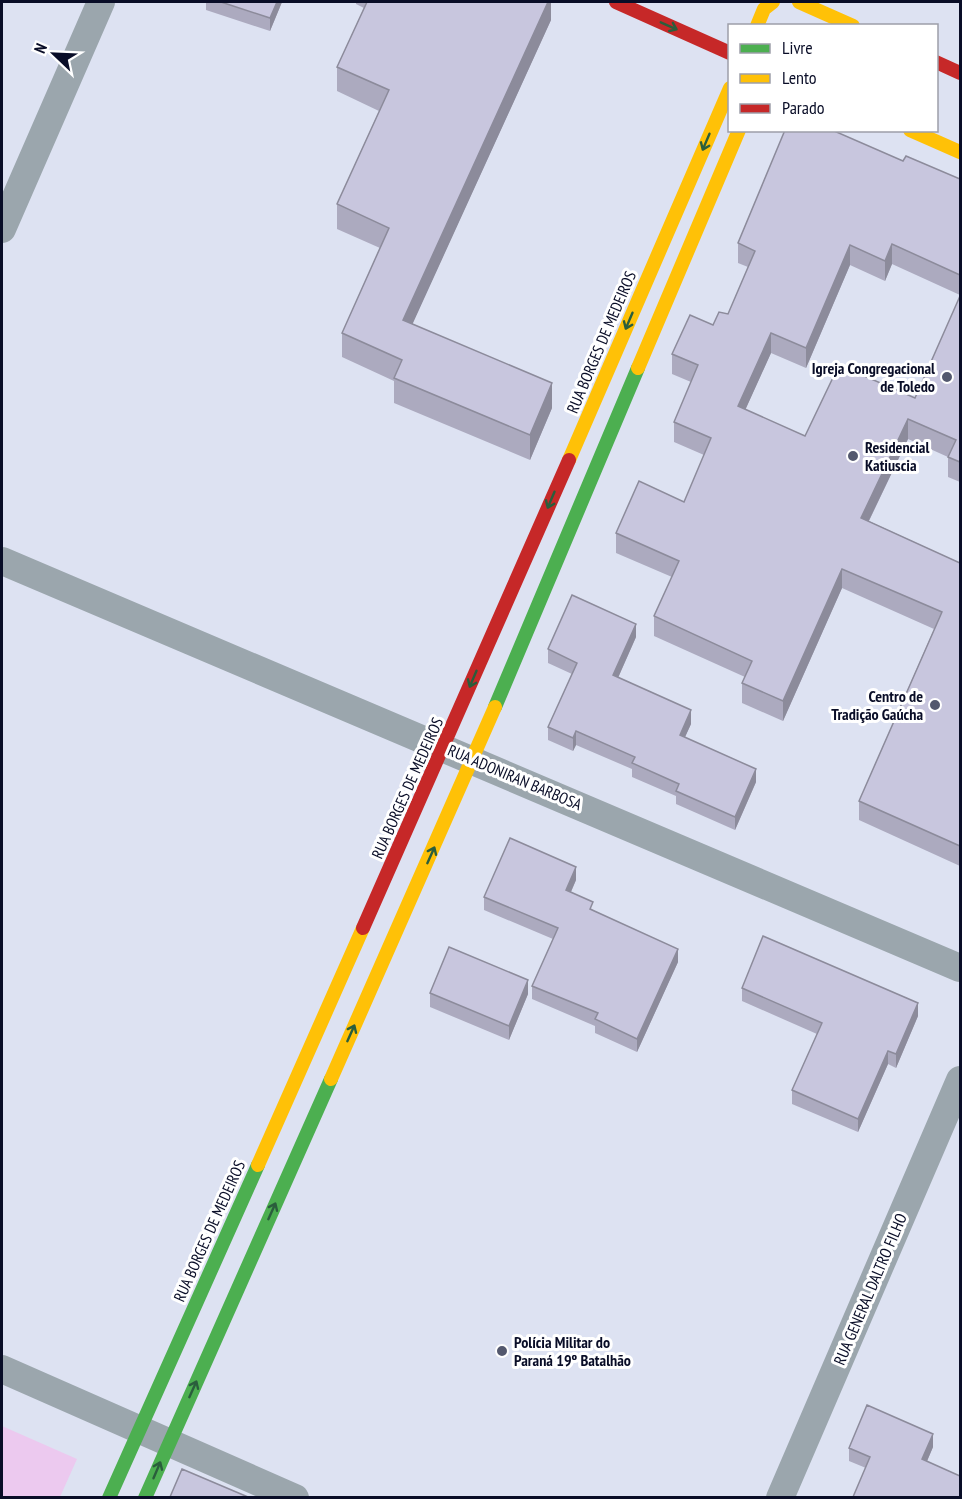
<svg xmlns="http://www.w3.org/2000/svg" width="962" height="1499" font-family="'PT Sans Narrow',sans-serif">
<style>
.pitch{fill:#ecc9ef}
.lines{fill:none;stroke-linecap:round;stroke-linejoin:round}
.street{stroke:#9ba6ad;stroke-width:28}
.fast{stroke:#4caf50;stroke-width:14}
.slow{stroke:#ffc107;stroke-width:14}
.jam{stroke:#c62828;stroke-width:14}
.wall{fill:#acaabf}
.shaded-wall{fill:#8c8b9b}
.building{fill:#c8c6de;stroke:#8c8b9b;stroke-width:1.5}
.oneway{stroke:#2a5e3c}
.poi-dot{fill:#53586e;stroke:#fff;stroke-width:2}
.labels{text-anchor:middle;stroke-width:6;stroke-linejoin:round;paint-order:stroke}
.street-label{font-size:16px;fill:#090d27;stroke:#fff}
.poi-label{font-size:16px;font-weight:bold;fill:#090d27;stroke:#fff;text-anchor:end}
</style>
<rect width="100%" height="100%" fill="#dde2f2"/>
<path class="pitch" d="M2 1426 77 1459 60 1497H2Z"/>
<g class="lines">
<path class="street" d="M2 229 101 2
M2 561 960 968
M2 1369 295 1498
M780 1498 960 1080"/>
<path class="fast" d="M495 707 638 368
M109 1498 258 1165
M145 1498 331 1079"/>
<path class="slow" d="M799 2 853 26
M757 26 764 9 773 2
M910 130 960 152
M638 368 739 130
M569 460 730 88
M331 1079 495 707
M258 1165 363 928"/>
<path class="jam" d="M616 2 730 53
M936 62 960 73
M363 928 569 460"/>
</g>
<path class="wall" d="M206 2H282L270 31 206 10Z
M356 2H551V20L412 324 552 408 530 460 394 403V381L342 357V333L380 248 337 229V204L379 111 337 91V67L364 8 356 4Z
M903 161 960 179V295L892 264 885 281 850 265 806 368 771 353 745 410 805 436 915 398 960 296V482L948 477V457L908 439 869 521 960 563V866L859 820V801L934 629 842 588 783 721 742 703V683L745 677 654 636V616L672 577 616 553V533L684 502 704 455 674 442V422L691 382 672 374V354L728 314 748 267 738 263V243Z
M636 637 618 678 691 724 685 737 756 782 735 830 676 804V796L632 777V769L576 745 573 751 548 740V727L572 674 548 663V649Z
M576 880 571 892 593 910 678 962 637 1052 595 1033V1026L532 999V986L553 939 484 910V897Z
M742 988 918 1016 896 1068 888 1064 858 1132 792 1104V1090L817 1034 742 1001Z
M430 993 528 994 509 1040 430 1007Z
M933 1447 927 1461 866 1468 849 1461V1448Z"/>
<path class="shaded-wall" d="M277 2H282L270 31V18Z
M548 2H551V20L403 345V320Z
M892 244V264L885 281V261Z
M850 245V265L806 368V348Z
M771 333V353L738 426V406Z
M552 383V408L530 460V435Z
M908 419V439L861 537V518Z
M842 569V588L783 721V701Z
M636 624V637L613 689V675Z
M691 710V724L680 748V735Z
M576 731V745L573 751V738Z
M756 769V782L735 830V817Z
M576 867V880L566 903V890Z
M678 949V962L637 1052V1039Z
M528 980V994L509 1040V1026Z
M918 1003V1016L896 1068V1054Z
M888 1051V1064L858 1132V1119Z
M933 1434V1447L922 1473V1459Z"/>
<path class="building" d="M221 2H277L270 18Z
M367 2H548L403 320 552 383 530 435 394 378 402 360 342 333 389 228 337 204 389 90 337 67Z
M785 130H832L903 161 906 156 960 179V275L892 244 885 261 850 245 806 348 771 333 738 406 805 436 839 365 915 398 960 296V462L948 457 956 440 908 419 861 518 960 563V846L859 801 942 612 842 569 783 701 742 683 752 661 654 616 679 561 616 533 639 481 684 502 711 438 674 422 698 365 672 354 690 315 713 325 719 312 728 314 755 251 738 243Z
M572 595 636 624 613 675 691 710 680 735 756 769 735 817 676 791 679 784 632 763 635 757 576 731 573 738 548 727 577 663 548 649Z
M510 838 576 867 566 890 593 902 590 909 678 949 637 1039 595 1019 598 1013 532 986 558 928 484 897Z
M763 936 918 1003 896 1054 888 1051 858 1119 792 1090 822 1023 742 988Z
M449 947 528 980 509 1026 430 993Z
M867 1405 933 1434 922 1459 960 1476V1497H853L870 1457 849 1448Z
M182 1469 248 1497H170Z"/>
<defs><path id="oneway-shaft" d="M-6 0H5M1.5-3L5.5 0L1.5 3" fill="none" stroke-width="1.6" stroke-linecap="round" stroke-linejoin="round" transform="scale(1.5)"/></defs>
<g class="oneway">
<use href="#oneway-shaft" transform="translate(669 26) rotate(24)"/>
<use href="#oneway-shaft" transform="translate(706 142) rotate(113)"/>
<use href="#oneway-shaft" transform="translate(629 321) rotate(113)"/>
<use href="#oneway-shaft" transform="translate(551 500) rotate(113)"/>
<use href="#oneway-shaft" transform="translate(473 679) rotate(113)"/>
<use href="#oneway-shaft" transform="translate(431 855) rotate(-66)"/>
<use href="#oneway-shaft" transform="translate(351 1033) rotate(-66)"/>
<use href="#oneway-shaft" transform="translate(272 1211) rotate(-66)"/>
<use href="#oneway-shaft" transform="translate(193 1389) rotate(-66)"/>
<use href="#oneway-shaft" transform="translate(157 1470) rotate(-67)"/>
</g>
<g class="poi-dot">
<circle cx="947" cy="377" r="6"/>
<circle cx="853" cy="456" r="6"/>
<circle cx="935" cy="705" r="6"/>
<circle cx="502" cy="1351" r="6"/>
</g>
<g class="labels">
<g class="street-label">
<text transform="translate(601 342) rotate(-67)" y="6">RUA BORGES DE MEDEIROS</text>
<text transform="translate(515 777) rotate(23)" y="6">RUA ADONIRAN BARBOSA</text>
<text transform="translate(407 788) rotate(-66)" y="6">RUA BORGES DE MEDEIROS</text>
<text transform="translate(209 1231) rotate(-66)" y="6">RUA BORGES DE MEDEIROS</text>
<text transform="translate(870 1289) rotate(-67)" y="6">RUA GENERAL DALTRO FILHO</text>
</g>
<g class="poi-label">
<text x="935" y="374">Igreja Congregacional<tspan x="935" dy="18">de Toledo</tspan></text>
<text x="865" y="453" text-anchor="start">Residencial<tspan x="865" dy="18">Katiuscia</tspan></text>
<text x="923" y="702">Centro de<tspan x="923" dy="18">Tradição Gaúcha</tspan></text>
<text x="514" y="1348" text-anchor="start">Polícia Militar do<tspan x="514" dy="18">Paraná 19º Batalhão</tspan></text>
</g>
</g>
<rect width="962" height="1499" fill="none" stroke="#090d27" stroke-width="6"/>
<rect x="728" y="24" width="210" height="108" fill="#ffffff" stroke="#9d9ea9" stroke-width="1.5"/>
<rect x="740" y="44" width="30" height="9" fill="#4caf50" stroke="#9d9ea9" stroke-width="1.5"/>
<text x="782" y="54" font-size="18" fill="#090d27">Livre</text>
<rect x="740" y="74" width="30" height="9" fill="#ffc107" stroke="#9d9ea9" stroke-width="1.5"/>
<text x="782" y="84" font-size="18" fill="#090d27">Lento</text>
<rect x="740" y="104" width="30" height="9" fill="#c62828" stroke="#9d9ea9" stroke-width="1.5"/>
<text x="782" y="114" font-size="18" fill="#090d27">Parado</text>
<g transform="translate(54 54) rotate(293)" stroke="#ffffff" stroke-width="4.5" paint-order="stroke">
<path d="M0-4.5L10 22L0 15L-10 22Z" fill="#090d27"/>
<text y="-9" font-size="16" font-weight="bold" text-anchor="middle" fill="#090d27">N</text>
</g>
</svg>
